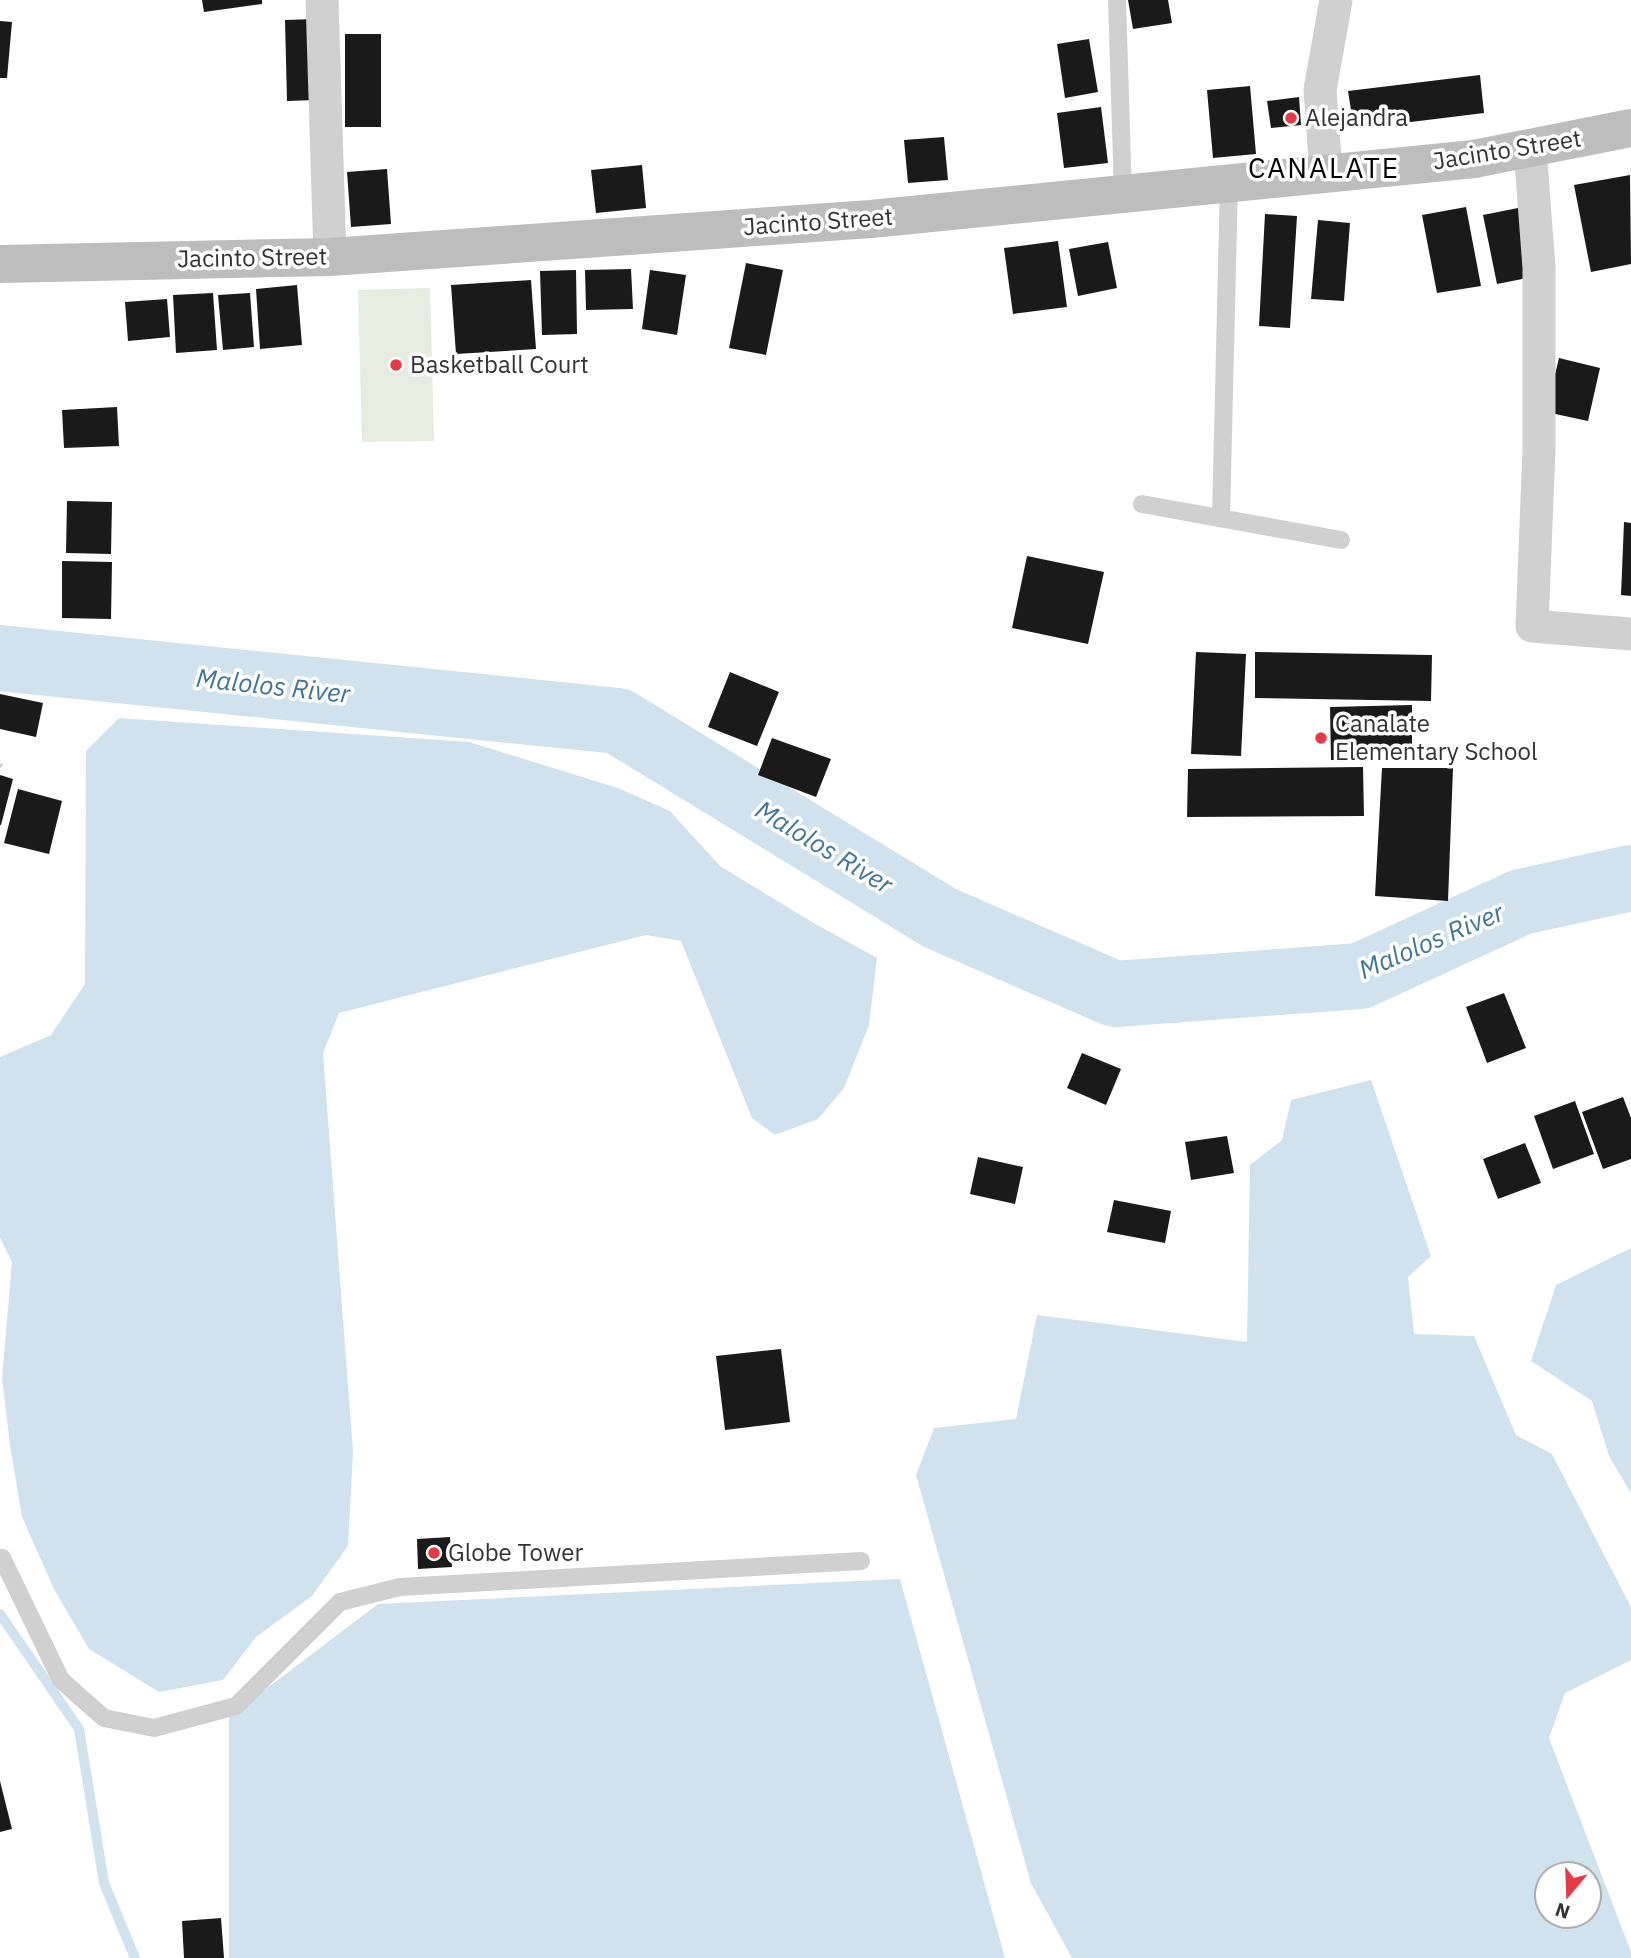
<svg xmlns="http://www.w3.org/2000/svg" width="1631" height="1958" font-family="'IBM Plex Sans',sans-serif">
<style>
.green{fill:#e6ecdf}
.water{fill:#cfe2ee;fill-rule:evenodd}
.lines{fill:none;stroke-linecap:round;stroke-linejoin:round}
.stream{stroke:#cfe2ee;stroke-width:10}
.river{stroke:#cfe2ee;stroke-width:66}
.building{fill:#1a1a1a}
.path{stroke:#cdcdcd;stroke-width:4.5;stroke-dasharray:3.5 3.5;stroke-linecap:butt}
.lane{stroke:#d0d0d0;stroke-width:18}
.street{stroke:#d0d0d0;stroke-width:33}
.secondary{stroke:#bdbdbd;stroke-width:38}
.poi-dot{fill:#e63946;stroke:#fff;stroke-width:2.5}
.labels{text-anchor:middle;stroke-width:7;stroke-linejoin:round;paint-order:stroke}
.poi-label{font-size:24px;fill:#333;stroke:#fff;text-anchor:start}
.street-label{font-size:24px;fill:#333;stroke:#fff}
.water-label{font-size:26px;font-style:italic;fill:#3f7597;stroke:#fff}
.quarter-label{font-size:28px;letter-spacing:2px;fill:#000;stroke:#fff}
</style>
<rect width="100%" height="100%" fill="#fff"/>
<path class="green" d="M430 288 434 441 362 442 358 290Z"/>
<path class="water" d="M119 718 469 742 618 788 670 811 720 866 812 922 877 958 869 1025 844 1088 818 1119 775 1135 752 1118 681 941 646 935 339 1013 323 1053 353 1452 348 1546 312 1596 256 1637 223 1680 159 1692 89 1649 54 1589 22 1517 10 1445 2 1378 12 1262 0 1238V1057L51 1035 85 984 86 751Z
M1371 1080 1431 1256 1408 1277 1414 1334 1474 1336 1516 1435 1552 1454 1631 1607V1660L1565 1693 1549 1738 1631 1952V1958H1072L1031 1883 916 1475 934 1428 1016 1419 1037 1315 1247 1342 1250 1165 1282 1140 1291 1100ZM1547 1874H1589V1916H1547Z
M1631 1248V1493L1609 1456 1592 1401 1531 1361 1556 1285Z
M900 1579 1005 1958H229V1717L378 1604Z"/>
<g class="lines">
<path class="stream" d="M0 1614 79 1729 104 1883 135 1958"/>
<path class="river" d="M0 658 618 721 940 918 1115 994 1360 976 1521 902 1631 878"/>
</g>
<path class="building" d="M202 0H262V4L204 12Z
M1128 0H1168L1172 23 1133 29Z
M315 19 317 100 287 101 285 20Z
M0 21 12 22 7 78H0Z
M345 34H381V127H345Z
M1089 39 1098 92 1065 98 1057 44Z
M1480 75 1484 113 1354 129 1348 91Z
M1250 86 1256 154 1213 158 1207 90Z
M1299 97 1301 125 1271 128 1267 101Z
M1101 107 1108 163 1064 168 1057 113Z
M944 137 948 180 908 183 904 140Z
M642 165 646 208 596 213 591 170Z
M387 169 391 224 351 227 347 172Z
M1630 175 1631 264 1591 272 1574 185Z
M1466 207 1481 286 1437 293 1422 215Z
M1523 207 1537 276 1497 284 1483 215Z
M1265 214 1297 216 1290 328 1259 326Z
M1318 220 1350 223 1344 301 1311 299Z
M1058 241 1067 307 1013 314 1004 248Z
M1108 242 1117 288 1078 296 1069 249Z
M746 263 783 270 766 355 729 348Z
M631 269 633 309 586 310 585 270Z
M576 270 577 334 542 335 540 271Z
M650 270 686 275 677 335 642 329Z
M531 280 536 349 456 354 451 285Z
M297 285 302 345 260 349 256 289Z
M213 293 217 350 176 353 173 295Z
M250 293 254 347 223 350 218 295Z
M167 299 170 337 128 341 125 302Z
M1559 358 1600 368 1588 421 1546 412Z
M117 407 119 446 64 448 62 410Z
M67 501 112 502 111 554 66 553Z
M1624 522 1631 523V596L1621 595Z
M1027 556 1104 572 1088 644 1012 628Z
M62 561 112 562 111 619 62 618Z
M1196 652 1246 654 1241 756 1191 754Z
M1255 652 1432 655 1431 701 1255 698Z
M730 672 779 692 757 746 708 727Z
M0 694 43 703 36 737 0 729Z
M1412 705V761L1331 760 1330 707Z
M772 738 831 759 816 797 758 775Z
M1363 767 1364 816 1187 817 1188 769Z
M1382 768H1453L1448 901 1375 896Z
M0 775 13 779 1 825H0Z
M18 789 62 801 49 854 4 843Z
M1504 993 1526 1048 1487 1063 1466 1007Z
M1082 1053 1121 1069 1106 1105 1067 1088Z
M1623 1097 1631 1118V1159L1603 1169 1582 1112Z
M1575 1101 1594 1154 1553 1169 1534 1116Z
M1227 1136 1234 1173 1191 1180 1185 1142Z
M1525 1143 1541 1183 1498 1199 1483 1159Z
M978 1157 1023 1167 1015 1204 970 1194Z
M1114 1200 1171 1211 1165 1243 1107 1232Z
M781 1349 790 1422 725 1430 716 1356Z
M450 1537 452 1567 418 1569 417 1539Z
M0 1781 12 1829 0 1832Z
M221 1918 224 1958H184L182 1921Z"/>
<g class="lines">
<path class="path" d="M0 765 2 766"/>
<path class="lane" d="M1117 0 1123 194
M1142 504 1341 540
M1221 518 1229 183
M0 1558H2L61 1680 104 1718 154 1728 236 1706 340 1602 400 1587 861 1561"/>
<path class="street" d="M322 0 330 257
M1530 148 1539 268V449L1532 626 1631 634
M1326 173 1320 90 1336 0"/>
<path class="secondary" d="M0 264 330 257 871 219 1474 159 1631 128"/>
</g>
<g class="poi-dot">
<circle cx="1291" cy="118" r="7"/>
<circle cx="396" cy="365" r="7"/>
<circle cx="1321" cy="738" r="7"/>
<circle cx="434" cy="1553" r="7"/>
</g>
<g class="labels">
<g class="poi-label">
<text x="1305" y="126">Alejandra</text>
<text x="410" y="373">Basketball Court</text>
<text x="1335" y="732">Canalate<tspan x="1335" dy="28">Elementary School</tspan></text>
<text x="448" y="1561">Globe Tower</text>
</g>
<g class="street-label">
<text transform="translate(1507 150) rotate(-9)" y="8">Jacinto Street</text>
<text transform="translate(818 222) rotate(-4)" y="8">Jacinto Street</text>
<text transform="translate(252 258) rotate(-1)" y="8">Jacinto Street</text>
</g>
<g class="water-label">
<text transform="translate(273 686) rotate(6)" y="9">Malolos River</text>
<text transform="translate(824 847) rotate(31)" y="9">Malolos River</text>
<text transform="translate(1431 941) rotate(-23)" y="9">Malolos River</text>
</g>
<g class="quarter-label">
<text x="1324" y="178">CANALATE</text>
</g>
</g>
<g transform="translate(1568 1895) rotate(199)"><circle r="33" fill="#ffffff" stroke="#adadad" stroke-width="2"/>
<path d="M0-5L12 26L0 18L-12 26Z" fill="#e63946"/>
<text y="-10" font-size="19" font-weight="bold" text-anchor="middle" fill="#333333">N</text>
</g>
</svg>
